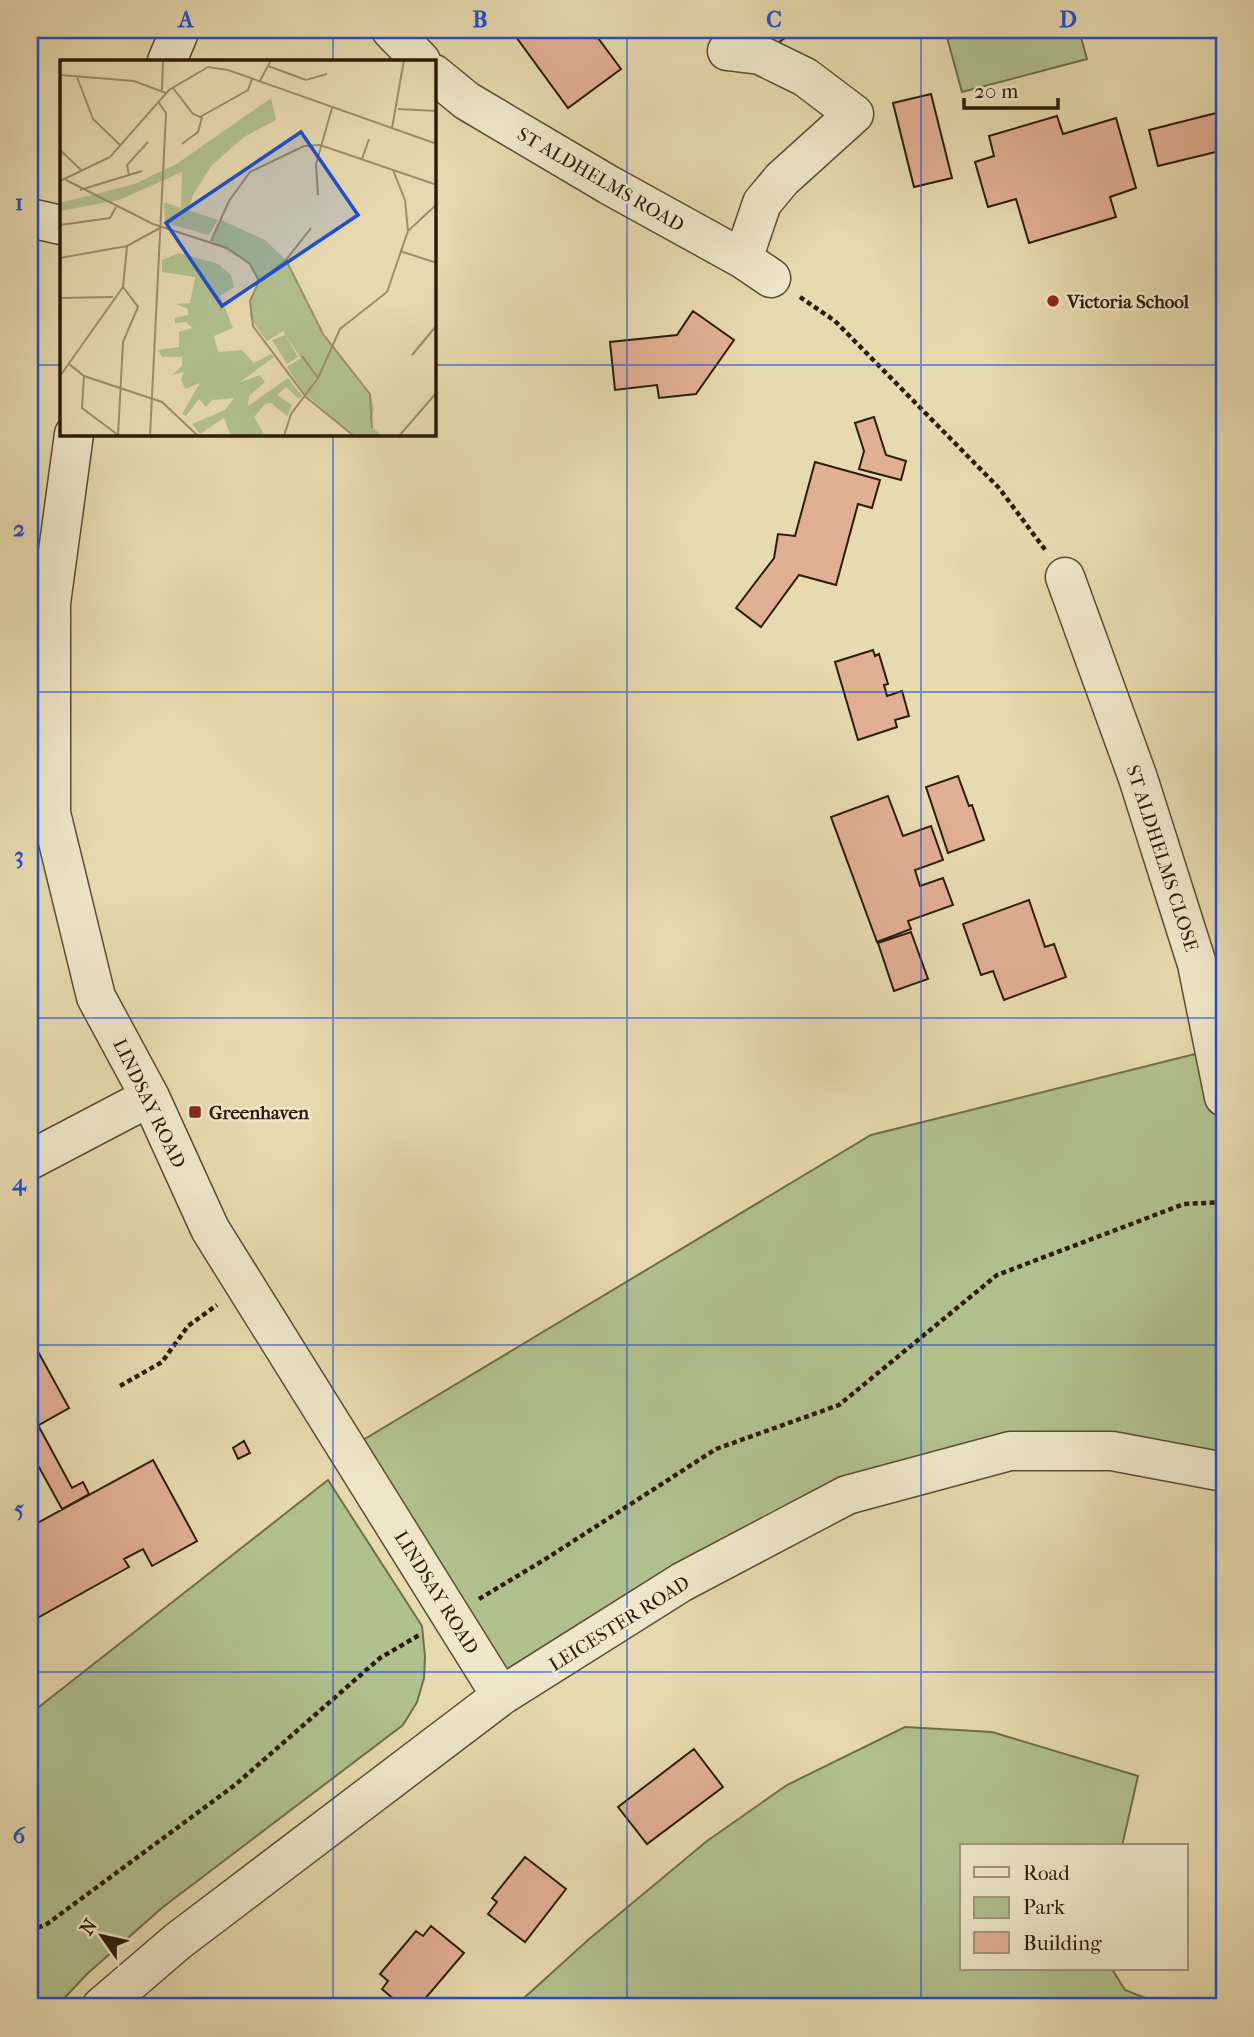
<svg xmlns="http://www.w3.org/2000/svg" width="1254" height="2037" font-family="'IM FELL French Canon',serif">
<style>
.green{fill:#b1c18e;stroke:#6e6e4c;stroke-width:2}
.building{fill:#e1af92;stroke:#2c1c0a;stroke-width:2}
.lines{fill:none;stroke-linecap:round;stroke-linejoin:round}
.minor-casing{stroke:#5b4c33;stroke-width:41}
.path{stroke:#2c1c0a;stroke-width:4.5;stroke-dasharray:5 3.5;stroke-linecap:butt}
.minor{stroke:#efe7ca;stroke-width:38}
.grid{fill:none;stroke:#1d4ed8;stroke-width:2;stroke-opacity:0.55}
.poi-dot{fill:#8f2418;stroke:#efe7ca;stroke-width:2.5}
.labels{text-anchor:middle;stroke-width:5;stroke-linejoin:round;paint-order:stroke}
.street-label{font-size:19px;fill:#2c1c0a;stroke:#efe7ca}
.poi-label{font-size:19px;font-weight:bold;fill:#2c1c0a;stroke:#efe7ca;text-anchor:start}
.inset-road{fill:none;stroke:#9c8e6c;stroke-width:2}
.view{fill:#1d4ed8;fill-opacity:0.15;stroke:#1d4ed8;stroke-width:3.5}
.inset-edge{fill:none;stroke:#2c1c0a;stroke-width:3.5}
.neatline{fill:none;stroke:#1d4ed8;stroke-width:2.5}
.grid-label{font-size:23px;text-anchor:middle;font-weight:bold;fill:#1d4ed8}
</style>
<rect width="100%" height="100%" fill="#e7daae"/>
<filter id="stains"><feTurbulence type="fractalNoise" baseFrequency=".00286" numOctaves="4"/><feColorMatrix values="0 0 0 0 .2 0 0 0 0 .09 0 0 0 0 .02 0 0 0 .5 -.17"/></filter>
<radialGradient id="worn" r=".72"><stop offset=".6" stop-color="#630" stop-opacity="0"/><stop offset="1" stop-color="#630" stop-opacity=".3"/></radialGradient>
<path class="green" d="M945 30H1079L1087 59 962 92Z
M1215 1049 1224 1050V1472L1112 1451 847 1495 501 1696 348 1449 871 1135Z
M328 1480 422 1626 425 1657 424 1678 417 1702 403 1725 163 1907 87 1974 56 2007H30V1714Z
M905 1727 992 1732 1138 1776 1122 1846H962V1969H1112L1125 1990 1168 2007H514L588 1940 707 1841 787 1785Z"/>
<path class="building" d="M511 30H592L621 69 568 108Z
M757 30H796L771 48Z
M931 94 952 178 914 187 893 103Z
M1224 111V150L1158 166 1149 130Z
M1057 116 1063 134 1116 118 1136 188 1110 197 1116 217 1029 243 1016 199 988 207 975 162 994 156 989 136Z
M693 311 734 340 696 394 659 398 657 385 615 390 610 342 677 335Z
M874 417 886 455 906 461 901 480 859 469 864 451 855 423Z
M815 462 880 480 872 508 858 504 836 585 799 575 761 627 736 608 774 558 778 534 795 536Z
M873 650 875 656 879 654 888 684 884 685 887 696 902 691 909 716 895 720 897 727 858 740 835 662Z
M958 776 969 806 972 805 984 840 948 853 926 787Z
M888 796 903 836 931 826 943 860 915 870 920 886 943 878 953 905 908 921 911 929 877 942 831 817Z
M1029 900 1045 947 1054 944 1066 977 1004 1000 993 971 981 975 963 924Z
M911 932 928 979 894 991 878 943Z
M30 1337 69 1408 30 1430Z
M38 1425 72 1488 83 1482 89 1494 62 1509 30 1451V1430Z
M244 1441 250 1453 238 1459 233 1448Z
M153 1460 197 1541 152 1566 143 1549 124 1559 129 1567 30 1622V1527Z
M694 1749 723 1787 647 1844 618 1807Z
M525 1857 566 1889 525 1942 488 1914 497 1902 492 1898Z
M431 1926 464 1953 418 2007H403L382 1989 388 1981 380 1974 416 1931 423 1936Z"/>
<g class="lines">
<defs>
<path id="minor" d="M391 30 421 61
M727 51 760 55 805 77 854 114 782 179 762 203 743 259
M167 61 180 30
M434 74 467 101 609 185 743 259 771 278
M30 218 61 225
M74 434 51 603V813L96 997 150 1097 210 1229 501 1696
M1065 577 1138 778 1197 964 1224 1097
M30 1160 150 1097
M101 2007 178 1941 501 1696 682 1582 847 1495 1010 1451H1112L1224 1472"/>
</defs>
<use href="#minor" class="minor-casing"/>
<path class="path" d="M800 297 835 321 999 488 1046 551
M120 1386 162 1362 188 1326 217 1305
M479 1599 544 1560 716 1449 839 1405 997 1275 1184 1204 1224 1202
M30 1931 47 1924 235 1785 380 1658 421 1634"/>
<use href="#minor" class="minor"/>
</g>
<path class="grid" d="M333 30V61M627 30V2007M921 30V2007M30 365H61M434 365H1224M333 434V2007M30 692H1224M30 1018H1224M30 1345H1224M30 1672H1224"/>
<g class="poi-dot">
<circle cx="1053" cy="301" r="7"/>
<rect x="188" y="1105" width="14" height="14" rx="3.5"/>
</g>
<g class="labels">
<g class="street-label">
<text transform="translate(601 179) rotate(30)" y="7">ST ALDHELMS ROAD</text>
<text transform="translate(1163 858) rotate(72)" y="7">ST ALDHELMS CLOSE</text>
<text transform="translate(150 1103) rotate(64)" y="7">LINDSAY ROAD</text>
<text transform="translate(437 1592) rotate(58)" y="7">LINDSAY ROAD</text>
<text transform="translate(619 1623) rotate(-32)" y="7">LEICESTER ROAD</text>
</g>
<g class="poi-label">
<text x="1067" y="308">Victoria School</text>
<text x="209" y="1119">Greenhaven</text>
</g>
</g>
<g transform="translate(60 60)">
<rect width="376" height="376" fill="#e7daae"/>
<path d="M211 38 216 60 184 77 151 106 133 135 128 150 158 160 149 175 105 163 104 142 121 148 122 112 59 140 0 151V143L75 124 118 103ZM161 160 205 180 226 200 259 268 310 334 314 349 310 365 322 376H294L243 332 227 307 241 298 226 276 238 297 227 304 212 280 225 275 223 271 207 281 190 258V241L199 221 190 204 151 181ZM119 193 158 204 171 215 174 227 160 236 173 268 154 276 158 292 182 290 194 303 211 294 214 297 180 322 200 315 205 322 189 336 188 346 228 318 242 336 239 339 226 327 217 335 232 345 227 356 211 343 205 344 194 357 205 376H171L164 358 140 374 132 364 165 350 174 338 152 340 146 347 139 339 126 356 122 354 140 323 125 329 121 319 124 312 112 315 122 306V297H102L98 290 119 287V272L132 268 126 262 115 263V258L128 255V249L116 244 130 243 135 217 102 212V200Z" fill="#b1c18e"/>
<path class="inset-road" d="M208 6 246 20 267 14M0 15 74 21 106 33M17 17 33 59 60 85M200 21 211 0M113 28 133 54 140 57 188 30 192 19M102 30 103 0M338 49 377 51M332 68 344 0M122 84 138 72 142 57M0 90 21 110M302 99 309 79M333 110 345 140 348 171M69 115 67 105 88 82M6 120 93 164 167 188 190 204 199 221 190 241 193 266 246 337 294 376M0 121 50 97 109 30 148 7 168 10 377 84M20 130 82 111M258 135 256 104 272 48M0 165 50 158 56 147M151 181 169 141 190 112 244 86 260 85 377 125M340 191 377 203M0 198 67 186 100 168M226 200 263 274 310 334 312 368M199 221 226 200 251 168M0 238 53 237M352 295 377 265M242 296 258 318M9 304 24 316 102 342 138 376M0 316 63 227 67 186M24 316 22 348 58 375M58 376 63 282 78 247 63 227M90 376 106 53 99 43M224 376 231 354 258 318 280 269 327 232 348 171 377 144M339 376 377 332"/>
<path class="view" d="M241 72 298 155 162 246 106 163Z"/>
<rect width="376" height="376" class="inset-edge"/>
</g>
<rect width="1254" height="2037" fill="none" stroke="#e7daae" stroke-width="77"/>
<rect x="960" y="1844" width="228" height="126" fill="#efe7ca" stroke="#a1967d" stroke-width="2"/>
<rect x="974" y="1867" width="35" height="10" fill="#efe7ca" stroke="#a1967d" stroke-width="2"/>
<text x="1023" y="1880" font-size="21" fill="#2c1c0a">Road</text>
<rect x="974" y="1897" width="35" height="21" fill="#b1c18e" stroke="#a1967d" stroke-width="2"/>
<text x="1023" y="1914" font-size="21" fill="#2c1c0a">Park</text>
<rect x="974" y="1932" width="35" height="21" fill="#e1af92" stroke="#a1967d" stroke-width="2"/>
<text x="1023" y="1950" font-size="21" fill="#2c1c0a">Building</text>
<g transform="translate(102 1936) rotate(304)" stroke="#efe7ca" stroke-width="5" paint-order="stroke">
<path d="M0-5L12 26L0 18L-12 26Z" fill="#2c1c0a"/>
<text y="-10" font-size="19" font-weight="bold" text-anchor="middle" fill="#2c1c0a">N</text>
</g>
<path d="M964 98v10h94v-10" fill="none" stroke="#2c1c0a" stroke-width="3.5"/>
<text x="974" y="98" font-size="21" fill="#2c1c0a" stroke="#efe7ca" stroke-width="5" paint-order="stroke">20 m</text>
<rect x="38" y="38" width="1178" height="1960" class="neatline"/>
<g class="grid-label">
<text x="186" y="27">A</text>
<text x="480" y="27">B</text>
<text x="774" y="27">C</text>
<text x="1068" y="27">D</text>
<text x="19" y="210">1</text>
<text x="19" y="536">2</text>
<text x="19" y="863">3</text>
<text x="19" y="1190">4</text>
<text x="19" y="1516">5</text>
<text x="19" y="1843">6</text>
</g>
<rect width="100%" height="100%" filter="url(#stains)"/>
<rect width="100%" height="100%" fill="url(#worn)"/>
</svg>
